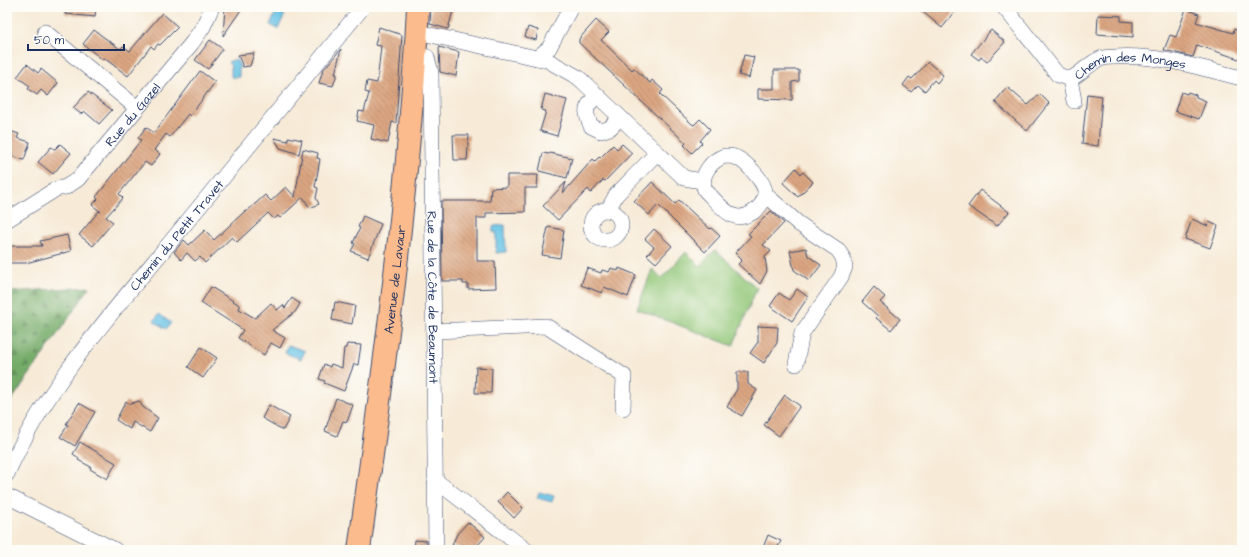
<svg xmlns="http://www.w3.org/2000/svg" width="1249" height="557" font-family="'Architects Daughter',sans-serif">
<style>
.green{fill:#91c677;stroke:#567a6a}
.forest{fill:url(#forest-firs);stroke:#486d63}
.water{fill:#67c3e5;stroke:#4179a2}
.building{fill:url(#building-back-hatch)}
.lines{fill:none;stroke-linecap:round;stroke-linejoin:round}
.minor-casing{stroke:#3c4b70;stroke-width:16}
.primary-casing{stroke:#3c4b70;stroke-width:24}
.minor{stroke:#fff;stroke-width:15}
.primary{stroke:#fbbb8c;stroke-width:22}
.labels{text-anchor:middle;stroke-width:3.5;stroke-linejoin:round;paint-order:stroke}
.street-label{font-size:13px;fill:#1b2f5e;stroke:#fdfcf7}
</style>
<defs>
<pattern id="forest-firs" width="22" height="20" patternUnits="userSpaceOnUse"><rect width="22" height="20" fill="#74ab68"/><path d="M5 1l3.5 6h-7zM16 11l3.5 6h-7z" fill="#5e8c59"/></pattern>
<pattern id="building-back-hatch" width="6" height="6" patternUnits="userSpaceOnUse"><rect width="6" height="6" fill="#dba681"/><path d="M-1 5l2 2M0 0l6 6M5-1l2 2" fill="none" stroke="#b1886d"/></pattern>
</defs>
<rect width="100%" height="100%" fill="#fdfcf7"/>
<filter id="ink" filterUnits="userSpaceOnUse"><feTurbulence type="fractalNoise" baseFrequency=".025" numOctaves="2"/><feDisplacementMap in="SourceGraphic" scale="8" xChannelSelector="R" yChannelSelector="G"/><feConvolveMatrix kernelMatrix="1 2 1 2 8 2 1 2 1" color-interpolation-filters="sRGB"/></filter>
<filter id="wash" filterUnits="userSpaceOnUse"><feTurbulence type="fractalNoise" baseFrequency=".012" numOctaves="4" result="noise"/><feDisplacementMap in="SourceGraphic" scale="16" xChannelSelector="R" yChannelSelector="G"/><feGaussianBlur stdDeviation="0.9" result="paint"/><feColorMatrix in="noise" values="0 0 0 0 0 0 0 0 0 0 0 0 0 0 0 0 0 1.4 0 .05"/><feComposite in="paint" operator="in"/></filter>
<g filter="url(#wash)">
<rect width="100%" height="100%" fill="#f7ebd8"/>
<path class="green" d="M715 250 757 288 733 346 637 309 652 269 662 278 686 252 700 266Z"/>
<path class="forest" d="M90 287 7 407V292Z"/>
<path class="water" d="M278 8 286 12 278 29 270 25Z
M236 59 239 65V77H231V66L228 62Z
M505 225 506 252 496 253V232H493V226Z
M159 314 171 323 166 329 154 321Z
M288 345 305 351 301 359 285 353Z
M539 492 554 496 552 502 537 498Z"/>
<g id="blocks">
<path class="building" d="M65 7H96L95 17 65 14Z
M225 7H243L223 36Z
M431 7H454L448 29 430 24Z
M917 7H959L942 28Z
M1186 9 1199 14 1196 22 1233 33 1234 29 1242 32V60L1197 45 1193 57 1164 50 1170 35 1176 37Z
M162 13 178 27 160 45 158 44 154 49 151 46 128 76 104 58 103 60 83 44 94 30 120 49 123 46 130 51Z
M1098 15 1121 16V21L1133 22V37L1097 34Z
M596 20 609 32 601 40 632 70 634 68 650 83 652 80 663 90 660 94 692 124 694 125 700 119 710 129 700 141 702 143 692 153 684 145 686 143 579 43V39Z
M379 27 402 35 396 123 392 122 388 143 371 139 374 125 357 121 359 111 364 112 369 93 365 92 367 81 377 83 381 46 375 45Z
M528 27 538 30 536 40 525 37Z
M991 30 1005 42 987 62 981 57 979 60 971 54Z
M210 40 223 49 208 69 195 60Z
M439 47 459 52 456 76 440 72Z
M341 49 335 74H337L333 86 319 83 323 70Z
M254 53 250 66 243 67 238 55Z
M744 55 754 57 749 78 739 75Z
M928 62 943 75 937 83 934 80 925 91 918 85 911 92 903 85 909 77 912 79Z
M27 64 38 73 41 69 58 83 48 96 41 90 37 95 28 89 30 86 17 77Z
M774 70H799V81L792 82V100L758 99V89H774Z
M200 71 215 82 190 116 188 114 170 137 166 134 154 150 160 154 151 166 145 162 119 194 123 198 106 217 113 222 93 246 79 235 99 211 101 212 92 205 98 199 96 197 141 140 138 138 146 127 154 133Z
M1007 87 1028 105 1040 94 1049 103 1027 131 995 102Z
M88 92 112 110 99 124 84 111 81 114 73 108Z
M1181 92 1187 94 1188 92 1196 95V97L1206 101 1199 119 1175 111Z
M545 94 567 100 557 136 540 131 546 111 541 110Z
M1087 94 1102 96 1098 146 1082 144Z
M7 130 19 134 17 138 30 142 24 160 11 156 12 152 9 163 7 162Z
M453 135H469L467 160H454Z
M288 137 302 140 299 154 280 148 274 138 288 141Z
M60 144 71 153 53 174 38 162 51 147 55 149Z
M622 144 632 153 605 181 603 180 591 193 588 189 558 220 543 206 566 182 563 193 593 159 595 161 599 157 600 158 613 145 617 149Z
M303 149 318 153 317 158 320 159 315 187 318 188 316 198 319 204 310 208 303 197 280 218 278 216 274 219 268 213 237 242 232 237 205 263 200 257 195 261 187 253 181 260 174 252 184 240 189 245 205 230 214 240 245 211 246 212 265 195 271 201 286 187 295 197Z
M543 153 549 154 550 153 572 158 567 178 539 171Z
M796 168 801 174 803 172 813 182 798 197 783 183Z
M507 175H538L537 188H525V212L486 213V218H477V261H495L496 288 468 289V284H463V281H442L441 201H490L491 188 507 187Z
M652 182 675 204 679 200 710 229 711 228 720 236 705 252 658 205 649 215 634 201Z
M980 190 1009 212 997 226 968 206Z
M771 211 784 223 763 245 771 251 765 257 767 271 760 284 738 264 742 260 735 253 751 236 748 234Z
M363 216 381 224 368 258 351 251 355 244 353 243 360 228 358 227Z
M1192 219 1208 226 1209 222 1218 226 1210 248 1185 239Z
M548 227 564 230 560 258 542 255Z
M654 229 672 246 656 263 647 255 654 247 645 239Z
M67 235 71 251 26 263H7V246H42L40 241Z
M806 248 808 256 821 265 809 281 794 270 790 251Z
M587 268 601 273 602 270 609 272 611 268 618 271 619 268 636 275 628 297 604 287 602 293 581 285Z
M211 287 238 304 240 307 239 309 255 318 271 303 277 310 283 305 285 308 292 298 300 304 295 312 272 330 285 338 280 348 271 343 264 355 238 338 243 330 201 303Z
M874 287 885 297 880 302 900 319 891 330 876 318 878 316 862 302Z
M797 289 808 297 792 321 770 306 779 293 789 300Z
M335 302 355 306 352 324 332 320Z
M758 326 778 327 777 343 764 363 750 353 758 342Z
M347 344 361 345 358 365 354 364 344 391 324 383 325 381 319 379 324 364 330 367 331 364 342 368 344 348H346Z
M201 347 217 358 203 378 188 367Z
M476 367 492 368 491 393H475Z
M737 372H748V384L757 390 742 416 727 407 737 389Z
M785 395 800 406 779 436 764 425Z
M336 398 353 405 347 422 343 421 337 436 325 431Z
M126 401 130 404 139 401 143 407 158 418 150 432 133 422 130 429 116 420Z
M79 403 95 412 75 446 60 437 68 425 66 424Z
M269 405 290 417 283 430 262 418Z
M80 442 116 463 107 479 90 469 91 467 78 460 79 458 73 454Z
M507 492 523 508 514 518 498 502Z
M468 522 485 537 478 545 476 550H464L452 545 457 534Z
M768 535 781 541 776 550H762Z
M415 540 427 541V550H414Z"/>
</g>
</g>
<g filter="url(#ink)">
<use href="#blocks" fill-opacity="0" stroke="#3c4b70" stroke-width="1"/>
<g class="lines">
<defs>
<g id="minor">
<path id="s1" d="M1004 7 1058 75 1070 79C1081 74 1088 64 1100 59 1104 57 1110 57 1115 57 1158 54 1201 68 1242 78"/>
<path d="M45 32 137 108"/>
<path d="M417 32 537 58 549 48 571 7"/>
<path id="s2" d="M416 55 427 57 431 73 436 550"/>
<path d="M537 58 547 60 579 78 684 178 702 181"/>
<path d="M1070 79 1074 101"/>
<path d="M597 95C585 107 584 111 591 126L601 131 610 128 620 118"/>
<path d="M725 156C729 156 734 156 737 158 746 162 766 183 765 193 765 207 745 222 732 215 722 210 713 198 705 190 699 176 711 160 725 156Z"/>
<path d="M765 194 799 224 838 250 843 258 845 267 841 277 802 333 796 364"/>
<circle cx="606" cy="225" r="15"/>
<path d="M608 210 616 195 657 153"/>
<path id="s3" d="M7 220 56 189 66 187 78 179 192 43 203 27 212 7"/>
<path d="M434 331 546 326 624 376 623 408"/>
<path id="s4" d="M7 474C45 388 109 316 168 245 233 166 298 86 363 7"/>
<path d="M435 480 526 550"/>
<path d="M7 496 115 550"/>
</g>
<g id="primary">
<path id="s5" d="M359 550C384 369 409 189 418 7"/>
</g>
</defs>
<use href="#minor" class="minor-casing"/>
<use href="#primary" class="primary-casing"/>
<use href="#minor" class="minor"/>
<use href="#primary" class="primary"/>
</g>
</g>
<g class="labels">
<g class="street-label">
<text dy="5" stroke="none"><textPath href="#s1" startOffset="164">Chemin des Monges</textPath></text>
<text dy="5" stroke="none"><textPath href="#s3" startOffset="167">Rue du Gazel</textPath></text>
<text dy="5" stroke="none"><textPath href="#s4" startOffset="294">Chemin du Petit Travet</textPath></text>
<text dy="5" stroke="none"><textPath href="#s5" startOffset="273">Avenue de Lavaur</textPath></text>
<text dy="5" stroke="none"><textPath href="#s2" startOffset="252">Rue de la Côte de Beaumont</textPath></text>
</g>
</g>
<rect width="1249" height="557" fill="none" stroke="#fdfcf7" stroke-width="24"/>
<path d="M28 44v6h96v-6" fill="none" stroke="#1b2f5e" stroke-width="2"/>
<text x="34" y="44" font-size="12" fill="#1b2f5e" stroke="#fdfcf7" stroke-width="3" paint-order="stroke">50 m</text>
</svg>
